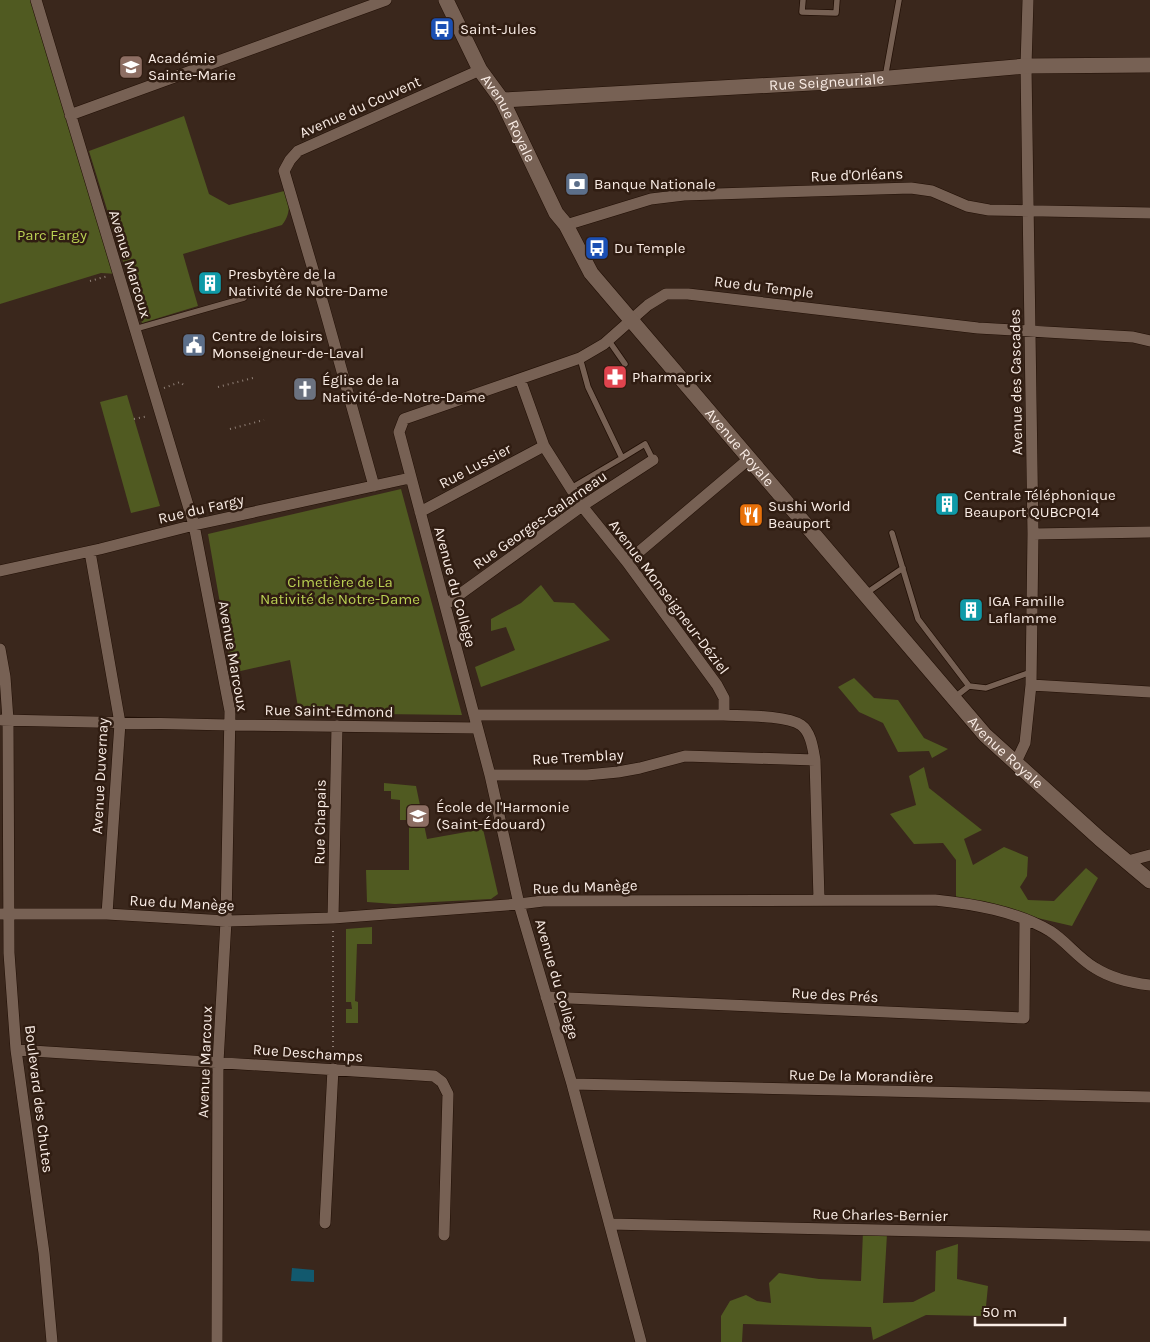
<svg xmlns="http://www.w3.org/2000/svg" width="1150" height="1342" font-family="Karla,sans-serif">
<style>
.green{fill:#505a21}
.water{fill:#12596e}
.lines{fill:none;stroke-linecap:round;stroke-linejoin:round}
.lane-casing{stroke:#210f05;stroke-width:7}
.street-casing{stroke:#210f05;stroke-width:12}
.secondary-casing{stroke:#210f05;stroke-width:16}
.path{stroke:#908077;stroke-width:2;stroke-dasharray:1 4;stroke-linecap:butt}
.lane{stroke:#776154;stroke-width:5.5}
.street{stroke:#776154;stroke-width:11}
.secondary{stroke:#776154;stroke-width:15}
.labels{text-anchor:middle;stroke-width:5;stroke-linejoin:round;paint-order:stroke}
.poi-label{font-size:15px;fill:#f9ece5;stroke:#301d12;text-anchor:start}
.street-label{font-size:15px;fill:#f9ece5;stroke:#301d12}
.park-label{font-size:15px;fill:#bad153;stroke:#301d12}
</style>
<rect width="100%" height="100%" fill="#3a271c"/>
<path class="green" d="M0 0H36L118 274 101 273 0 304Z
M184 116 209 194 229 205 288 190C289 204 291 214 282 225L183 254 198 306 142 323 89 151Z
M127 395 160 506 131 513 100 402Z
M401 489 462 715 299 713 290 660 232 673 208 534Z
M541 585 554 602 574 603 610 640 481 687 475 667 515 650 506 627 491 631V619L521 603Z
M854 678 874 698 898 700 924 738 948 749 932 758 929 751 898 752 883 723 859 712 838 687Z
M924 767 929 788 982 830 964 839 973 865 1004 847 1028 857 1027 876 1020 887 1028 900 1054 901 1086 868 1098 878 1072 926 956 899V860L943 843 914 844 890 814 916 805 909 776Z
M384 783 416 786 427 839 483 829 498 894 491 899 395 904 367 902 366 870H409V820H400V800L391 799V791H384Z
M372 927V944H357L355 1001 358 1002V1023H346V1009H352L351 1002H346V929Z
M863 1231 887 1234 883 1303 913 1302 935 1291 936 1251 958 1244 957 1279 988 1286 985 1316 926 1315 873 1340 871 1327 743 1324 742 1342H721V1316L730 1301 746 1295 757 1301 771 1303 769 1283 779 1273 819 1279 861 1281Z"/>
<path class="water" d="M292 1268 314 1270V1282L291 1281Z"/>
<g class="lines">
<defs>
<path id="lane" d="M803 0 802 12 836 13 837 0
M885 78 899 0
M135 329 244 298
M609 341 625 364
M622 458 645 444 653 460
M571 488 622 458 588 387 580 358
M892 533 918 619 969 686 986 688 1031 672
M865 594 903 568
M955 697 969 686"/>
<path id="street" d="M36 0 194 525 230 711 226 921 218 1062 217 1342
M70 115 386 0
M566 225 651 199 684 195 911 188 932 191 967 206 989 210 1150 213
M520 379 544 446 582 506 627 562 717 685 724 698V715C743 716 786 715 801 725 811 732 813 749 815 760L819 899
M374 486 324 307 284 171 290 160 298 151 480 70
M420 512 544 446
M1033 534 1150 532
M90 552 120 723 107 914
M627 562 750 458
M0 571 100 549 194 525 410 478
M445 605 582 506 653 460
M0 649 5 677 8 720 9 953 16 1050 44 1253 52 1342
M1031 685 1150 692
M474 715H724
M2 720 229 725 477 728
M1016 762 1025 743 1031 685 1033 534 1026 66 1028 0
M490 775H587L618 772 640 768 685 756 815 760
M1128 861 1150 855
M0 914H107L226 921 333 918 519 904 543 901 935 900C973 904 1016 911 1050 931 1066 941 1078 958 1095 968 1111 978 1131 983 1150 985
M333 918 337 726
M546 997 1024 1018 1025 920
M16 1050 434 1076 442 1082 448 1094 444 1235
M572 1084 1150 1097
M325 1223 333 1069
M610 1224 1150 1236
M641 1342 572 1084 519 904 490 775 399 432 404 419 580 358 604 344 648 305 666 294H688L978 328 1133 337 1150 341"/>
<g id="secondary">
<path id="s1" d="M446 0 480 70 502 100 556 213 566 225 591 273 985 735 1100 839 1150 881"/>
<path id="s2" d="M502 100 866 80 1026 66 1150 65"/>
</g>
</defs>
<use href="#lane" class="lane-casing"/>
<use href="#street" class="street-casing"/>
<use href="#secondary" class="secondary-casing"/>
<path class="path" d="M90 281 108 276
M218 387 253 378
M164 388 180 382 186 387
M134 419 148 416
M230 429 264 420
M333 931V1058"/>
<use href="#lane" class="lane"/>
<use href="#street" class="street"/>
<use href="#secondary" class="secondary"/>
</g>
<defs>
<symbol id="bus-square" viewBox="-11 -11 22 22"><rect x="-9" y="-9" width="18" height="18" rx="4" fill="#1a4fb4" stroke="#301d12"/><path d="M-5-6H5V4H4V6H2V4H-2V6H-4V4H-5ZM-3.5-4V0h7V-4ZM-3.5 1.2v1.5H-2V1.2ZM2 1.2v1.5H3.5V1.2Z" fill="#fff"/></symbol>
<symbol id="school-square" viewBox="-11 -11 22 22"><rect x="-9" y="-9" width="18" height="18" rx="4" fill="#8d6e63" stroke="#301d12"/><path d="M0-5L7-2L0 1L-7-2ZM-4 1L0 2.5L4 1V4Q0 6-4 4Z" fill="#fff"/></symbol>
<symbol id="bank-square" viewBox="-11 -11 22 22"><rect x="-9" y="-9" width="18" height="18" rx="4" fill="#5c6f8a" stroke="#301d12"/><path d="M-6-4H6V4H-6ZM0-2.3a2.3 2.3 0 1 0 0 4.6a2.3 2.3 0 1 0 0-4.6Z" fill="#fff"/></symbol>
<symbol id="building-square" viewBox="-11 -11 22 22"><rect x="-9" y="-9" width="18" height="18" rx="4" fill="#0f9aa8" stroke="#301d12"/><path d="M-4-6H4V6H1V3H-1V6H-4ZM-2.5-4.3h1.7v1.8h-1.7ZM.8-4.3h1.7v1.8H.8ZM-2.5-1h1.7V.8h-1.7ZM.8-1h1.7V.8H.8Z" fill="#fff"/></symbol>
<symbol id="civic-square" viewBox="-11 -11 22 22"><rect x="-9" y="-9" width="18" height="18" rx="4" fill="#5c6f8a" stroke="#301d12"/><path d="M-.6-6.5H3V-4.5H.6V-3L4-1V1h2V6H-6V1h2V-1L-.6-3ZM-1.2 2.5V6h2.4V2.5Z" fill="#fff"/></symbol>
<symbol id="pharmacy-square" viewBox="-11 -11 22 22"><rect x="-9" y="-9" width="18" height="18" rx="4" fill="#e0444e" stroke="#301d12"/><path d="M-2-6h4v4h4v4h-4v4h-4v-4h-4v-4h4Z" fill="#fff"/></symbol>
<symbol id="church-square" viewBox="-11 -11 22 22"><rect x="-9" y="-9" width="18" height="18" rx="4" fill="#6b7280" stroke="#301d12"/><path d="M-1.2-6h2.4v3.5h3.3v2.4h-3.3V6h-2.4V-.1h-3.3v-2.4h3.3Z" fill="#fff"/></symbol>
<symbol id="restaurant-square" viewBox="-11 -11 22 22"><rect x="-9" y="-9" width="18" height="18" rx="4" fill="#e8710a" stroke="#301d12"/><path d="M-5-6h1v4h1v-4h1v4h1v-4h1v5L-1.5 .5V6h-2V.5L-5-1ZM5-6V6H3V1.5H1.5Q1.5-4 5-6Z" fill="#fff"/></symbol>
</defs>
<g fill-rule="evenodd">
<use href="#bus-square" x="428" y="15" width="28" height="28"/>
<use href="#school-square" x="117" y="53" width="28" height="28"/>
<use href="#bank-square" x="563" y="170" width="28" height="28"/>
<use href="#bus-square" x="583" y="234" width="28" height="28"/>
<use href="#building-square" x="196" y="269" width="28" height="28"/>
<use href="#civic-square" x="180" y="331" width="28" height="28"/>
<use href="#pharmacy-square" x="601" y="363" width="28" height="28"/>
<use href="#church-square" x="291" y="375" width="28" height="28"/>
<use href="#building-square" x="933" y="490" width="28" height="28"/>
<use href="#restaurant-square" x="737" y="501" width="28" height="28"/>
<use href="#building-square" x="957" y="596" width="28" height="28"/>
<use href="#school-square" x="404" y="802" width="28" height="28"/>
</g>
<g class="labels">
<g class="poi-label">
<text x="460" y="34">Saint-Jules</text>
<text x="148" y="63">Académie<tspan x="148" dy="17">Sainte-Marie</tspan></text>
<text x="594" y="189">Banque Nationale</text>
<text x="614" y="253">Du Temple</text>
<text x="228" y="279">Presbytère de la<tspan x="228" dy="17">Nativité de Notre-Dame</tspan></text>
<text x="212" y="341">Centre de loisirs<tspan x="212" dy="17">Monseigneur-de-Laval</tspan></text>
<text x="632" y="382">Pharmaprix</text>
<text x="322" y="385">Église de la<tspan x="322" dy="17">Nativité-de-Notre-Dame</tspan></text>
<text x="964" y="500">Centrale Téléphonique<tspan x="964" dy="17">Beauport QUBCPQ14</tspan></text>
<text x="768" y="511">Sushi World<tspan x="768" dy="17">Beauport</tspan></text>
<text x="988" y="606">IGA Famille<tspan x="988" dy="17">Laflamme</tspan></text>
<text x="436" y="812">École de l'Harmonie<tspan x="436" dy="17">(Saint-Édouard)</tspan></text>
</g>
<g class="street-label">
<text dy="5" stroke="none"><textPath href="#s2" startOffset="325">Rue Seigneuriale</textPath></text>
<text transform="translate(360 107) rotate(-24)" y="5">Avenue du Couvent</text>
<text dy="5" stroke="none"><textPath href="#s1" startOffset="134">Avenue Royale</textPath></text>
<text transform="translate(857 175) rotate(-2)" y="5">Rue d'Orléans</text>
<text transform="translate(130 264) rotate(73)" y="5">Avenue Marcoux</text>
<text transform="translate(764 287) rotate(7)" y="5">Rue du Temple</text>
<text transform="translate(1016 382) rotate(-91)" y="5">Avenue des Cascades</text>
<text dy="5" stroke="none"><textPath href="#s1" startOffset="539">Avenue Royale</textPath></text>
<text transform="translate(475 466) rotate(-28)" y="5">Rue Lussier</text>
<text transform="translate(201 509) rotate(-13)" y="5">Rue du Fargy</text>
<text transform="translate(540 520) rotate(-35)" y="5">Rue Georges-Galarneau</text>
<text transform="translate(455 587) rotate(75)" y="5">Avenue du Collège</text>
<text transform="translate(669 597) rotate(53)" y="5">Avenue Monseigneur-Déziel</text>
<text transform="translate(233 656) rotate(80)" y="5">Avenue Marcoux</text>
<text transform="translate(329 711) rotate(1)" y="5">Rue Saint-Edmond</text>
<text dy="5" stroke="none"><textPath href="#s1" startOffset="944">Avenue Royale</textPath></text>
<text transform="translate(578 757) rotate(-3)" y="5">Rue Tremblay</text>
<text transform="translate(100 776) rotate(-87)" y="5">Avenue Duvernay</text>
<text transform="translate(320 822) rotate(-89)" y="5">Rue Chapais</text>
<text transform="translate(585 887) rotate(-2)" y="5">Rue du Manège</text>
<text transform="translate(182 903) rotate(3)" y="5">Rue du Manège</text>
<text transform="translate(557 979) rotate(74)" y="5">Avenue du Collège</text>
<text transform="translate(835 995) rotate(3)" y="5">Rue des Prés</text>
<text transform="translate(308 1053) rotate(4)" y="5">Rue Deschamps</text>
<text transform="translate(205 1062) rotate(-88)" y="5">Avenue Marcoux</text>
<text transform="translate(861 1076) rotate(1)" y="5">Rue De la Morandière</text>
<text transform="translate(39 1099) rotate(83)" y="5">Boulevard des Chutes</text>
<text transform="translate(880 1215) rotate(1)" y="5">Rue Charles-Bernier</text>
</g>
<g class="park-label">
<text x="52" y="240">Parc Fargy</text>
<text x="340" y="587">Cimetière de La<tspan x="340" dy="17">Nativité de Notre-Dame</tspan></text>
</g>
</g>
<path d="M975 1317v8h90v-8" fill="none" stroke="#f9ece5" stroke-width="2.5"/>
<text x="982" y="1317" font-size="15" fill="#f9ece5" stroke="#301d12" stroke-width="4" paint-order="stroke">50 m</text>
</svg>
